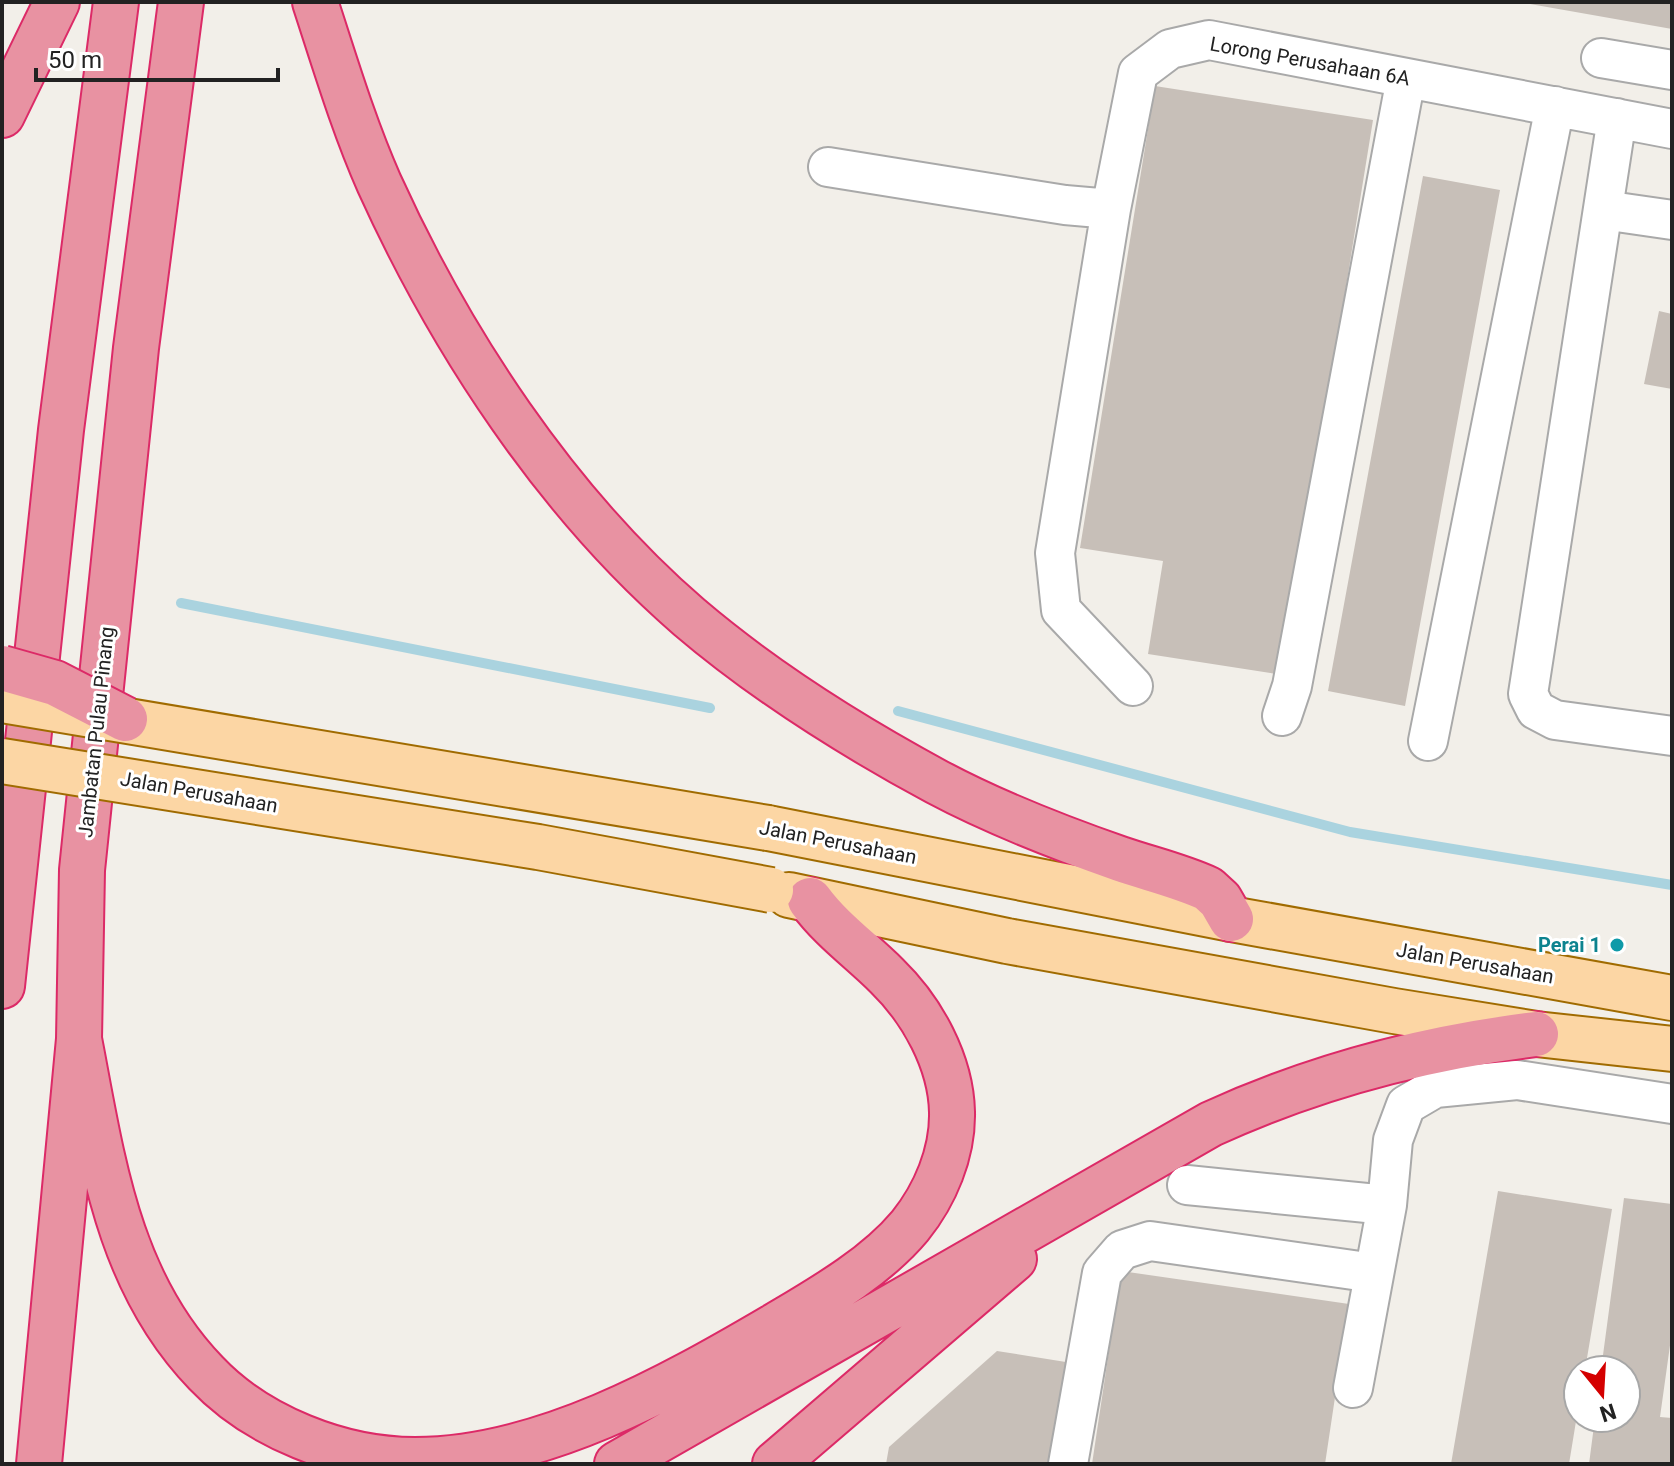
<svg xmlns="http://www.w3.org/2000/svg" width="1674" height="1466" font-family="Roboto,sans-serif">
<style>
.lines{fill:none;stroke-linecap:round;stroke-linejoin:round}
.stream{stroke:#aad3df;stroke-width:10}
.building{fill:#c7bfb8}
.minor-casing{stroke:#a9a9a9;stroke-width:42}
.major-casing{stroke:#a06b00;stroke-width:48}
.highway-casing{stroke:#dc2a67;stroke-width:48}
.minor{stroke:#fff;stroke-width:38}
.major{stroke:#fcd6a4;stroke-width:44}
.highway{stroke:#e892a2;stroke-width:44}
.major-bridge-casing{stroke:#a06b00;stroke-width:48;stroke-linecap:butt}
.highway-bridge-casing{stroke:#dc2a67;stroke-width:48;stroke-linecap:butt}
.major-bridge{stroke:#fcd6a4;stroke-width:44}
.highway-bridge{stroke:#e892a2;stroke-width:44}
.culture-dot{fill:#0f9aa8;stroke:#fff;stroke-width:3}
.labels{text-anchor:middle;stroke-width:6;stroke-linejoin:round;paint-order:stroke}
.street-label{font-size:20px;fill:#222;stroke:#fff}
.culture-label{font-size:20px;font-weight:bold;fill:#0d838f;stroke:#fff;text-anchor:end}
</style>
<rect width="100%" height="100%" fill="#f2efe9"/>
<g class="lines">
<path class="stream" d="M181 603 710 708
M898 711 1350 832 1672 885"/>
</g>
<path class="building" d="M1530 2H1672V29L1530 4Z
M1155 86 1373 120 1283 675 1148 654 1163 561 1080 548Z
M1423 176 1500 190 1405 706 1328 691Z
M1659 311 1672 314V389L1644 384Z
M1498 1191 1612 1209 1585 1370H1578V1409L1569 1464H1451Z
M1624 1198 1672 1204V1331L1660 1417 1672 1418V1464H1589L1595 1418H1626V1370H1601Z
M1121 1271 1349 1304 1325 1464H1092Z
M997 1351 1072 1363 1055 1464H886L889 1447Z"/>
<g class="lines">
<defs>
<path id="minor" d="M1601 58 1672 70
M1617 118 1528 694 1536 710 1555 720 1672 736
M828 167 1065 205 1111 209 1138 73 1170 49 1209 40 1672 129
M1111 209 1055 553 1061 610 1133 686
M1603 210 1672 220
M1282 716 1292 686 1406 78
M1428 741 1555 106
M1187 1185 1387 1205
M1353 1388 1387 1205 1393 1140 1406 1105 1435 1088 1517 1080 1672 1104
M1068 1464 1102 1273 1122 1250 1150 1241 1374 1273"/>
<path id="major" d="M768 828 1231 919 1672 998
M789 895 1007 941 1394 1011 1536 1034 1672 1049"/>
<path id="highway" d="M315 2C335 63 353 124 379 183 451 342 556 502 689 617 764 681 850 735 937 782 995 813 1057 837 1120 859 1149 869 1180 876 1208 889L1220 900 1231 919
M2 115 57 2
M2 986 61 430 116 2
M79 1039C102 1158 117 1281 206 1373 257 1427 341 1460 415 1460 540 1460 669 1388 773 1327 820 1299 875 1268 910 1226 935 1195 953 1153 952 1112 951 1062 922 1010 887 976 861 950 832 930 810 900
M39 1464 79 1039 82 870 136 348 181 2
M617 1464 1211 1124C1316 1076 1422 1048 1536 1034
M775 1464 1014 1259"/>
</defs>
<use href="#minor" class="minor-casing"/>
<use href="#major" class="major-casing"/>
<use href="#highway" class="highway-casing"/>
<use href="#minor" class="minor"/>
<use href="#major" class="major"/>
<use href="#highway" class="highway"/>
<defs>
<path id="major-bridge" d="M2 700 768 828
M2 761 538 847 771 890"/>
<path id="highway-bridge" d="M2 668 55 683 125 719"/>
</defs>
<use href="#major-bridge" class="major-bridge-casing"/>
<use href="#highway-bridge" class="highway-bridge-casing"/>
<use href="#major-bridge" class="major-bridge"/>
<use href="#highway-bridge" class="highway-bridge"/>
</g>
<circle class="culture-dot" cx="1617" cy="945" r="8"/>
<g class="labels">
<g class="street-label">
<text transform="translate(1310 61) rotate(10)" y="7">Lorong Perusahaan 6A</text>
<text transform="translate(96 732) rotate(-84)" y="7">Jambatan Pulau Pinang</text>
<text transform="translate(199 792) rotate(10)" y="7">Jalan Perusahaan</text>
<text transform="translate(838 842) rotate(11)" y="7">Jalan Perusahaan</text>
<text transform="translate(1475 963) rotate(10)" y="7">Jalan Perusahaan</text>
</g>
<g class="culture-label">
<text x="1601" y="952">Perai 1</text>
</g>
</g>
<rect width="1674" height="1466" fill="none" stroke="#222222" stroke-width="8"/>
<g transform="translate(1602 1394) rotate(162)"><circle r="38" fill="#ffffff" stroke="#a7a7a7" stroke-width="2"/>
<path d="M0-6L14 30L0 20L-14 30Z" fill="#d40000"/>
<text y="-12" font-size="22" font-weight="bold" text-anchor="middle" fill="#222222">N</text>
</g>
<path d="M36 68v12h242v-12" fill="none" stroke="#222222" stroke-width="4"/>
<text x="48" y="68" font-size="24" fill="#222222" stroke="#ffffff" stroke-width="6" paint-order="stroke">50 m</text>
</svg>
